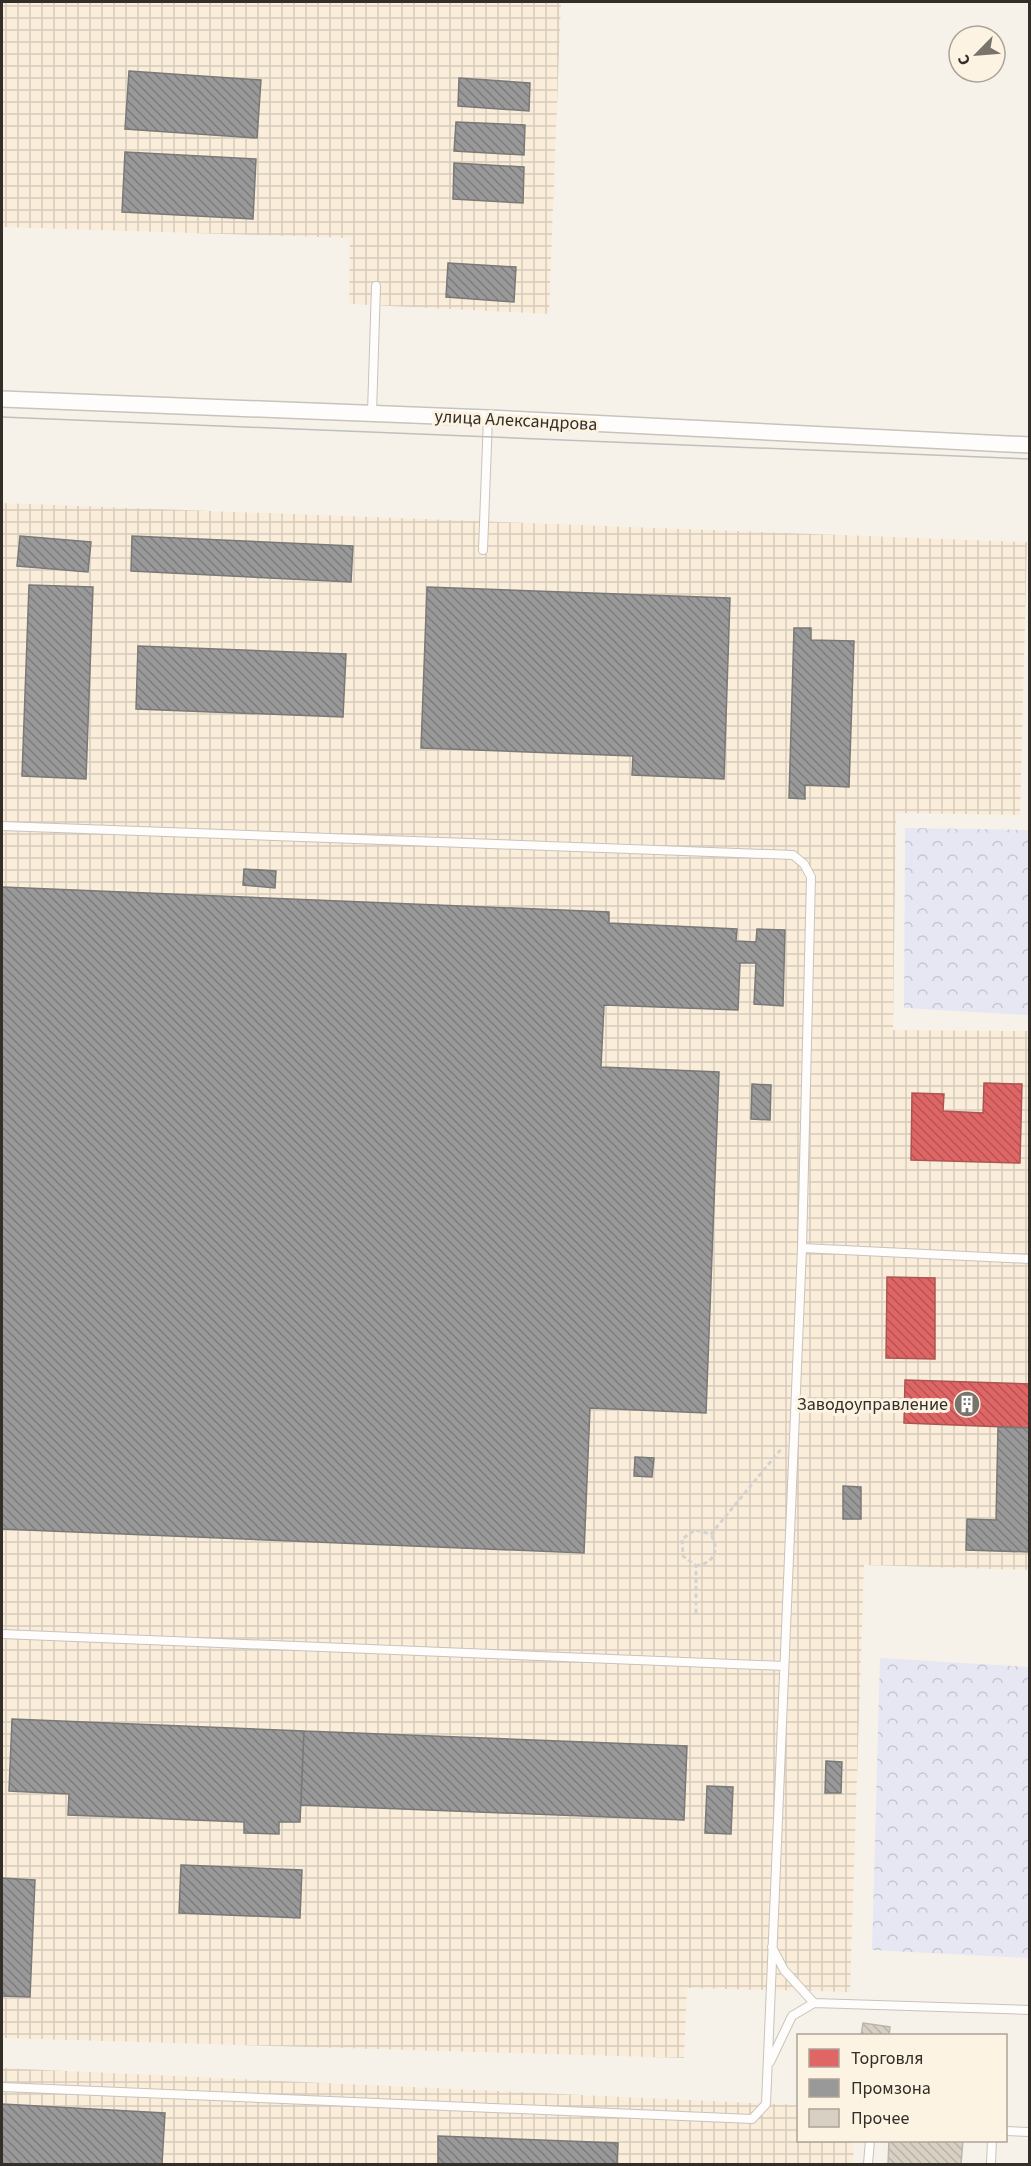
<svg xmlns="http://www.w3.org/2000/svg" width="1031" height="2166" font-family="'Source Sans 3',sans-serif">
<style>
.industrial{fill:url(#industrial-grid)}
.forest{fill:url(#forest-crowns)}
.shops{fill:url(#shops-back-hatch);stroke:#ac5553;stroke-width:1.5}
.industry{fill:url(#industry-back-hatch);stroke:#7a7977;stroke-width:1.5}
.building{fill:url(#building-back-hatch);stroke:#bab6af;stroke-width:1.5}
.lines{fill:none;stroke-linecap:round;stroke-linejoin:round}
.lane-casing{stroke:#c8c3bb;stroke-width:10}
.street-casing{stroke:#c8c3bb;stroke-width:18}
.path{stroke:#d5d3d0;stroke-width:3;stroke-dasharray:4.5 3;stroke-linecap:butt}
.lane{stroke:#fefdfc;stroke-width:8}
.street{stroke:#fefdfc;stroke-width:15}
.tram{stroke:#c0bfbd;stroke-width:1.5}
.labels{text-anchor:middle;stroke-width:6;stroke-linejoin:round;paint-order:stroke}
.street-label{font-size:18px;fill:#332e27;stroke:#fdf3e3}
.poi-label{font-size:18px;fill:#332e27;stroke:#fdf3e3;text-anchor:end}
</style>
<defs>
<pattern id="industrial-grid" width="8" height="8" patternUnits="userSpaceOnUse" patternTransform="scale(1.5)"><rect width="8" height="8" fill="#faeedb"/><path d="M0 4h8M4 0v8" fill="none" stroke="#d7ccbc"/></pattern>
<pattern id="forest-crowns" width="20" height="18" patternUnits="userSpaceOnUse" patternTransform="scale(1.5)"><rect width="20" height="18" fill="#e7e6f3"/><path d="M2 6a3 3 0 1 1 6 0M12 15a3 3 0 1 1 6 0" fill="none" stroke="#c7c6d0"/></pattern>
<pattern id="shops-back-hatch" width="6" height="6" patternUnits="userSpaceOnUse" patternTransform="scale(1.5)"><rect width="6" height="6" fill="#e06666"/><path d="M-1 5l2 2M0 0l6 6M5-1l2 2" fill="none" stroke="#b65454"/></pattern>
<pattern id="industry-back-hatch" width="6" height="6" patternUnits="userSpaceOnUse" patternTransform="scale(1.5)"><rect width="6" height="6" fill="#999"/><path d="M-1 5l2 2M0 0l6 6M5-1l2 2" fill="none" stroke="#7d7d7d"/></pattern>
<pattern id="building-back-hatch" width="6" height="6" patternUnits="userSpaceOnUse" patternTransform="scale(1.5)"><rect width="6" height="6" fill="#d8d0c2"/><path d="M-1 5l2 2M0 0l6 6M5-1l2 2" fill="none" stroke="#bab3a7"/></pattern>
</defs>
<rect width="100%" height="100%" fill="#f7f2e9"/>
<path class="industrial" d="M2 2H561L549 314 349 304 350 238 2 227Z
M2 503 1027 542 1020 815 896 813 893 1030 1029 1031V1570L864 1565 850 1992 687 1988 684 2058 2 2038Z
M2 2068 798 2105V2140L854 2141 853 2164H2Z"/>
<path class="forest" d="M905 828 1029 830V1015L904 1008Z
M880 1658 1029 1667V1958L872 1950Z"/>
<path class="shops" d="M984 1083 1022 1084 1020 1163 911 1160 912 1093 944 1094 943 1111 983 1113Z
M887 1277 935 1278V1359L886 1358Z
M905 1380 1030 1384V1428L904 1423Z"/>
<path class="industry" d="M129 71 261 80 257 138 125 129Z
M459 78 530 83 529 111 458 106Z
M456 122 525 125 524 155 454 151Z
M125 152 256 159 253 219 122 212Z
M454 163 524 167 523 203 453 199Z
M448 263 516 267 514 302 446 297Z
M20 536 91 542 88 572 17 566Z
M132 536 353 546 351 582 131 571Z
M29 585 93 587 86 779 22 776Z
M427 587 730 598 724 779 632 775 633 756 421 748Z
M794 628H811V640L854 641 849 787 805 785V799L789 798Z
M138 646 346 654 343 717 136 709Z
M244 869 276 871 275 888 243 885Z
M2 887 609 912V923L737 929 736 941 756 942 757 929 785 930 783 1006 754 1004 756 963H740L738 1010 604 1005 601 1067 719 1072 706 1413 590 1408 584 1553 2 1529Z
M752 1084 771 1085 770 1120 751 1119Z
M998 1427 1030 1428V1552L966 1550 967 1519 996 1520Z
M635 1457 654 1458 652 1477 634 1476Z
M843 1486 861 1487V1519H843Z
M12 1719 304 1731 300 1822H279V1834L244 1833V1822L68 1815 69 1794 9 1791Z
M304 1731 687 1746 684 1820 301 1805Z
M826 1761 842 1762 841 1793H825Z
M707 1786 733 1787 731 1834 705 1833Z
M181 1865 302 1870 300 1918 179 1913Z
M2 1878 35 1880 30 1997 2 1996Z
M2 2104 165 2113 162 2164H2Z
M438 2136 618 2143 617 2164H438Z"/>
<path class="building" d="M863 2023 890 2027 889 2036H861Z
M889 2140H963L961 2164H888Z"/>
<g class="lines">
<defs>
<path id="lane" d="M372 413 376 286
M483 550 488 418
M2 826 793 855 804 864 811 877 802 1248 766 2104 752 2119 2 2087
M802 1248 1030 1259
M2 1634 784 1666
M772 1947 784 1970 814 2003
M770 2062 792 2016 814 2003 1030 2010
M1006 2131 1030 2132
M868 2164 870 2140
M991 2164 992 2140"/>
<path id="street" d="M2 399 488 418 1030 445"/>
</defs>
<use href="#lane" class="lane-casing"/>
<use href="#street" class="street-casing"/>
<path class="path" d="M696 1566C714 1563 720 1551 711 1534
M696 1613V1566L683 1556 682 1539 695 1530 711 1534 782 1448"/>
<use href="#lane" class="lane"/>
<use href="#street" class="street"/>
<path class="tram" d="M2 417 1030 459"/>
</g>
<defs>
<symbol id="building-disc" viewBox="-11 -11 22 22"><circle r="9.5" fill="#78736b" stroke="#fdf3e3"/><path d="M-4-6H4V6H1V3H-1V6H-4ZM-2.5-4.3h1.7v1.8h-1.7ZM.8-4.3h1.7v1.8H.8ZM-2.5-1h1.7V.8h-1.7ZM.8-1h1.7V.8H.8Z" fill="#fff"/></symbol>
</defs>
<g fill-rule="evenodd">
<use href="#building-disc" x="952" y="1389" width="30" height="30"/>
</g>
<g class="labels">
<g class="street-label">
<text transform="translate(516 420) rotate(3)" y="6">улица Александрова</text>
</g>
<g class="poi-label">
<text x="948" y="1410">Заводоуправление</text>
</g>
</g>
<rect width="1031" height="2166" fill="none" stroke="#332e27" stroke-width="6"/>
<rect x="797" y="2034" width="210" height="108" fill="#fdf3e3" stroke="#aca498" stroke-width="1.5"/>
<rect x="809" y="2049" width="30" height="18" fill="#e06666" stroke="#aca498" stroke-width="1.5"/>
<text x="851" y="2064" font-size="18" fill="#332e27">Торговля</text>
<rect x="809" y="2079" width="30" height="18" fill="#999999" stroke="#aca498" stroke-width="1.5"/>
<text x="851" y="2094" font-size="18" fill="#332e27">Промзона</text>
<rect x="809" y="2109" width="30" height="18" fill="#d8d0c2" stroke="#aca498" stroke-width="1.5"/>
<text x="851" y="2124" font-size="18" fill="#332e27">Прочее</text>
<g transform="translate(977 54) rotate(245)"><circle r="28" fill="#fdf3e3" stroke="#aca498" stroke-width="1.5"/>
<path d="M0-4.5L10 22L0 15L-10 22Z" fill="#78736b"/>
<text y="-9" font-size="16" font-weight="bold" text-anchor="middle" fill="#332e27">С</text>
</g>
</svg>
